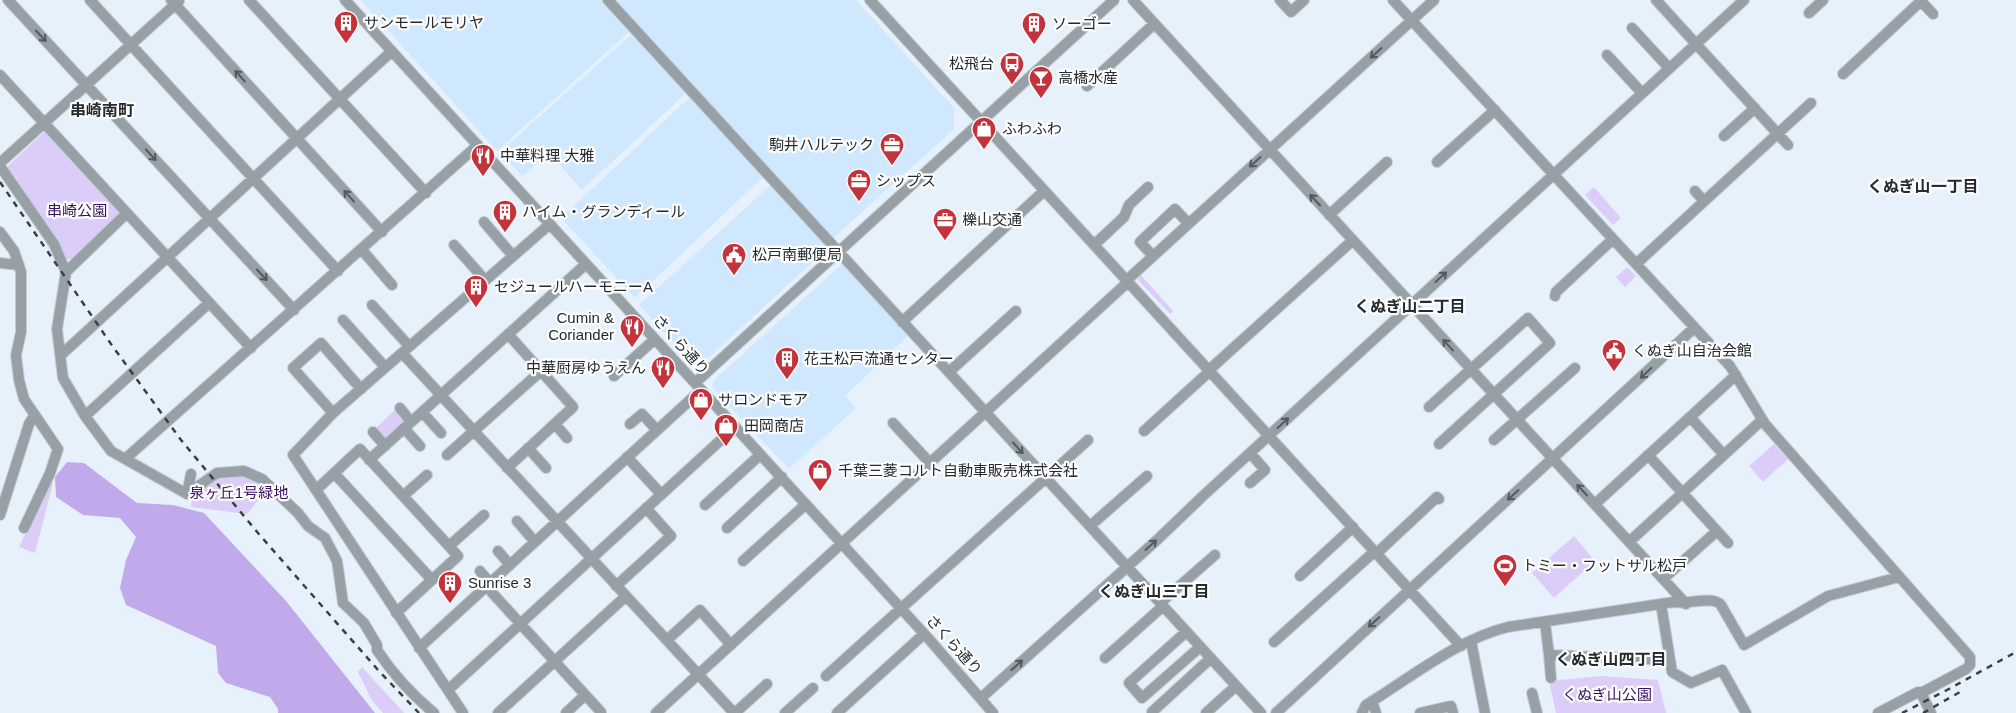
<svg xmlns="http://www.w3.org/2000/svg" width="2016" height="713" font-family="Arial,'Noto Sans JP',sans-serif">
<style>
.built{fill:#cfe8fe}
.green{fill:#dbccf8}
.forest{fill:#c1aaec}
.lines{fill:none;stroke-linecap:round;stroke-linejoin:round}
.minor-casing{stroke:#c4cdd7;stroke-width:12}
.minor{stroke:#97a1a5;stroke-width:10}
.rail{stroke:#394047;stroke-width:2.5;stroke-dasharray:6 6;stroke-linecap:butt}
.oneway{stroke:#525a5f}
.labels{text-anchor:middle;stroke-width:4.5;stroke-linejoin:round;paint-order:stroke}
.poi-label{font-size:15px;fill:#242b31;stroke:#fdfdfd;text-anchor:start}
.park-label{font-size:15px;fill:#36115e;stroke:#fdfdfd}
.street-label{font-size:15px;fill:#242b31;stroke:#fdfdfd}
.neighbourhood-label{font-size:16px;font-weight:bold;fill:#242b31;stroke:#fdfdfd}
</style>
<rect width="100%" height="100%" fill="#e7f1fb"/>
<path class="built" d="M361 0H604L631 30 497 151Z
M614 0H856L954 108V129L832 239Z
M633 33 687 92 582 190 549 153 522 176 500 152Z
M691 96 762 178 635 298 561 218Z
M772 184 829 247 708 358 689 359 639 305Z
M843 263 908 336 845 396 856 408 789 469 712 387 714 380Z"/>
<path class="green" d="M44 132H47L119 210V216L71 260 65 258 58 239 8 168V166Z
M1594 187 1621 218 1613 225 1585 195Z
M1627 267 1636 276 1625 287 1616 277Z
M1139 273 1173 311 1170 314 1138 280Z
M396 409 406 421 386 441 374 430Z
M1774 444 1788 459 1763 482 1749 466Z
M244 473 268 488 247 514 191 507 193 493 221 475Z
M50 481 53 483 35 553 19 547Z
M1574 536 1595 561 1554 598 1532 573Z
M362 667 404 713H383L371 699 358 672Z
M1601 676 1658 680 1666 713H1556L1549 681Z"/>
<path class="forest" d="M67 462 84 463 137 503 173 505 204 513 286 601 375 713H278V709L270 697 226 683 218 673 216 646 126 605 120 588 126 560 136 537 120 518 83 515 56 497 55 477Z"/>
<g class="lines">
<defs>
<path id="minor" d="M8 0 294 310
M90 0 338 271
M171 0 382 232
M249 0 426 193
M345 0 928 638 993 713
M608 0 1261 713
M870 0 1461 646
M1133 0 1686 604
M1280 0 1291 12 1304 0
M1393 0 1730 366 1765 424 1970 657V665L1966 669 1921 693 1931 713
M1656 0 1788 145
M1920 0 1933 14
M1809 13 1823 0
M1632 28 1669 68
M1607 55 1642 93
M1843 74 1921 1
M0 75 251 348
M1087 86 1154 24
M1724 136 1755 108
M1437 162 1495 110
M0 163 179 1
M0 166 54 244 66 272 57 329 63 378 85 416 111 451 187 494 217 473 244 471 262 479 298 513 308 526 325 538 337 561 343 603 364 623 377 645V650C393 674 411 694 434 713
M1695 191 1704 201
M1329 215 1387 162
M484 222 513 256
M0 232 14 251 21 272V332L16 355 19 380 24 399 58 449 50 473 24 528
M454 245 485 280
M1094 245 1124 217 1129 205 1148 187
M362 250 392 285
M1153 256 1140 242 1175 209 1188 223
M0 263 19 265
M1636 264 1811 103
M66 272 127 213
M1127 280 1434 0
M1555 296 1556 292 1613 239
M372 305 409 346
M343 320 385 367
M902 322 1044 191
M402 353 734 713
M61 355 392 51
M1209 370 1352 241
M949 372 1016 311
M614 376 655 339
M695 383 1114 0
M1429 407 1528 318 1550 343 1439 444
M400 408 411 422
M422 412 441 433
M333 413 293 368 321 343 361 389
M85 416 209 303
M1690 417 1724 455
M893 423 930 463
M555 424 567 438
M630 424 642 414 657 430
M404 428 420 446
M1144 431 1210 371
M373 432 385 446
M1494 440 1575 368
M528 448 546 468
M1250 453 1265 470 1250 483
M447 455 541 371
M1648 455 1728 543
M627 457 661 494
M125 459 478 145
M369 460 586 264
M507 468 573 407 508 334
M334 473 432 580
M316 490 360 449 458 556 396 613
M187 494 191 474
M403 496 427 475
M1595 504 1736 375
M705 505 760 455
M0 515 29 424 34 416
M517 521 535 542
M1090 526 1147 476
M727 528 782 477
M1629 542 1762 420
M449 546 484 515
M498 551 510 565
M1377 553 1437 497 1439 499
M743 561 806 504
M480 571 490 583
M1300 576 1353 527
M1663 579 1717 531
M486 586 601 712
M616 586 671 536 646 508
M1160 603 1215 555
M1661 604 1672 672 1691 683 1722 670 1746 713
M1545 622 1549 655 1670 660
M1186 632 1129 683 1142 698 1200 647
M667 640 700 610 731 645
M1471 641 1485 713
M1274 642 1375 551
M419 648 701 390
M1549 655 1551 678
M1105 658 1162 607
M826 676 1088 440
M448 690 735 427
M1532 693 1537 713
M981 698 1157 540 1204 495 1744 0
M1372 701 1376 713
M1152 712 1211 658
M463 713 293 455 333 413 550 224
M498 713 625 597
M566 713 585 695
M656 713 1128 282
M735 713 767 684
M785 713 813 688
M837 713 924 634
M1206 713 1236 686
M1276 713 1694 328
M1362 713 1366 705C1410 678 1458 639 1508 627L1674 602C1688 605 1713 595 1721 605L1744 645 1828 596 1899 577
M1420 713 1451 706 1453 713
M1878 713 1918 692 1921 693"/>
</defs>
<use href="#minor" class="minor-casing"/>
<use href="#minor" class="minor"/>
<path class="rail" d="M0 182 111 344 181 440 258 533 378 670 419 713
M1902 713 1947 690 2016 652
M1923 713 1960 692"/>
</g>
<defs><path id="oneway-shaft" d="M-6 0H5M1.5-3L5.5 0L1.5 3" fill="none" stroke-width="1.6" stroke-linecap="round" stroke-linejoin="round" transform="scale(1.25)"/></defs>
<g class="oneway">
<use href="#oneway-shaft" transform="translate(41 36) rotate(47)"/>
<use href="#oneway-shaft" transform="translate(1376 53) rotate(138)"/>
<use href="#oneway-shaft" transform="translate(240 76) rotate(-132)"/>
<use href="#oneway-shaft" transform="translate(151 155) rotate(47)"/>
<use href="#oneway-shaft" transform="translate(1255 162) rotate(138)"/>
<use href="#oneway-shaft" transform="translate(349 196) rotate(-132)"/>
<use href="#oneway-shaft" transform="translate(1315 200) rotate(-133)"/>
<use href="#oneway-shaft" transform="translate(262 275) rotate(47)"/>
<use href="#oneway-shaft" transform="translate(1441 277) rotate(-42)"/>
<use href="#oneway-shaft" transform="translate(1448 345) rotate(-132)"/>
<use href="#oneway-shaft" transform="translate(1646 373) rotate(137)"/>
<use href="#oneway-shaft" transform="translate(1283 423) rotate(-43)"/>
<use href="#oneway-shaft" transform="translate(1018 448) rotate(48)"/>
<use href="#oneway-shaft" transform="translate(1582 490) rotate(-133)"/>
<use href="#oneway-shaft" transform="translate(1513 495) rotate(138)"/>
<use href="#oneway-shaft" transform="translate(1151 545) rotate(-42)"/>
<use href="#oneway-shaft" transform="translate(1374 622) rotate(138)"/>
<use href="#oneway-shaft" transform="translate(1017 665) rotate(-42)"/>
</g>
<defs>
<symbol id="building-pin" viewBox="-11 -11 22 30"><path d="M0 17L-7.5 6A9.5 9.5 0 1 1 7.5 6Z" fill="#c3333c" stroke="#fdfdfd"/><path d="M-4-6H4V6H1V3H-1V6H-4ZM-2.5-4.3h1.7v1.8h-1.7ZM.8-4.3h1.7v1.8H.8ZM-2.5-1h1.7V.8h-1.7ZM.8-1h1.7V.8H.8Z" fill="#fff"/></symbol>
<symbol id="bus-pin" viewBox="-11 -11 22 30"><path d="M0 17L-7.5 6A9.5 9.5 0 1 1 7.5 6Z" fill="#c3333c" stroke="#fdfdfd"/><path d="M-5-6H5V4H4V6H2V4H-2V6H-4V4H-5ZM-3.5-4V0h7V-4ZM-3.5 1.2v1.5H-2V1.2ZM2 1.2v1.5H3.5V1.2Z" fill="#fff"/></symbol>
<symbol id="bar-pin" viewBox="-11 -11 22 30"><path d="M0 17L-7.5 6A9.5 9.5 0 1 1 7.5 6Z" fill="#c3333c" stroke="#fdfdfd"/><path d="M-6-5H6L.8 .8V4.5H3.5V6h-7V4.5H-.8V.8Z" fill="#fff"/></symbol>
<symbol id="shop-pin" viewBox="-11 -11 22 30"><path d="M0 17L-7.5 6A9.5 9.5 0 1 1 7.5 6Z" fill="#c3333c" stroke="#fdfdfd"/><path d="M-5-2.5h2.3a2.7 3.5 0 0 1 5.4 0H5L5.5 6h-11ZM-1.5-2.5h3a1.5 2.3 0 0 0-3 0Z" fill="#fff"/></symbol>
<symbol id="office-pin" viewBox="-11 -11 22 30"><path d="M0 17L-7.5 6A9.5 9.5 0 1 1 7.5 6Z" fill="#c3333c" stroke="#fdfdfd"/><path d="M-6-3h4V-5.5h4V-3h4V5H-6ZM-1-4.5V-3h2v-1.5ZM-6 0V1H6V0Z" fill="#fff"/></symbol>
<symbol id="restaurant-pin" viewBox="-11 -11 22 30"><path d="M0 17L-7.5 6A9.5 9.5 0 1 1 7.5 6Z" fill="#c3333c" stroke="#fdfdfd"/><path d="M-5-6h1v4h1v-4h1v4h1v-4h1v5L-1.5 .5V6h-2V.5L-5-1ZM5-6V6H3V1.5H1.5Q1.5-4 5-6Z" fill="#fff"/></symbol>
<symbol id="civic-pin" viewBox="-11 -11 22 30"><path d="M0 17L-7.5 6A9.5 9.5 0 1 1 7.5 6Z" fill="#c3333c" stroke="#fdfdfd"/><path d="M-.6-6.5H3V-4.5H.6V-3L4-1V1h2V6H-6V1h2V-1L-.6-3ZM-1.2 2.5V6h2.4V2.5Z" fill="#fff"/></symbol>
<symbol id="stadium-pin" viewBox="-11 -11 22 30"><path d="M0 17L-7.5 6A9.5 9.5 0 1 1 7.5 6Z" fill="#c3333c" stroke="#fdfdfd"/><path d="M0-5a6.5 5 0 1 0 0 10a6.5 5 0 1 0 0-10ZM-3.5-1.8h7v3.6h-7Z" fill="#fff"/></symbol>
</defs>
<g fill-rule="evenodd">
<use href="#building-pin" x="332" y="9" width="28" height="38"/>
<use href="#building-pin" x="1020" y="10" width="28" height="38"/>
<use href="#bus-pin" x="998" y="50" width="28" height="38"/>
<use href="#bar-pin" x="1027" y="64" width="28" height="38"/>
<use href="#shop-pin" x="970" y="115" width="28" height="38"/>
<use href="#office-pin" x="878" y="131" width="28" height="38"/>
<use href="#restaurant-pin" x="469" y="142" width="28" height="38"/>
<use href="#office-pin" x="845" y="167" width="28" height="38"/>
<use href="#building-pin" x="491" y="198" width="28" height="38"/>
<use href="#office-pin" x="931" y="206" width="28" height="38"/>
<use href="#civic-pin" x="720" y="241" width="28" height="38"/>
<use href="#building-pin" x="462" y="273" width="28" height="38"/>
<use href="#restaurant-pin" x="618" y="313" width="28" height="38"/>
<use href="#civic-pin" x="1600" y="337" width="28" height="38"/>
<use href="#building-pin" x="773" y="345" width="28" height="38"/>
<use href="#restaurant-pin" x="649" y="354" width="28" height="38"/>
<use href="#shop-pin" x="687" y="386" width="28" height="38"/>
<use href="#shop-pin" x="712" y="412" width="28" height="38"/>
<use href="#shop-pin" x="806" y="457" width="28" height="38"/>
<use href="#stadium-pin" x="1491" y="552" width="28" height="38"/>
<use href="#building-pin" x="436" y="569" width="28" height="38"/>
</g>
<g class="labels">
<g class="poi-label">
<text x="364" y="28">サンモールモリヤ</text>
<text x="1052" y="29">ソーゴー</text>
<text x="994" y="69" text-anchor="end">松飛台</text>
<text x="1058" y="83">高橋水産</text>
<text x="1002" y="134">ふわふわ</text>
<text x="874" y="150" text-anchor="end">駒井ハルテック</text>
<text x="500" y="161">中華料理 大雅</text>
<text x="876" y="186">シップス</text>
<text x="522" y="217">ハイム・グランディール</text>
<text x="962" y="225">櫟山交通</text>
<text x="752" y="260">松戸南郵便局</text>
<text x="494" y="292">セジュールハーモニーA</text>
<text x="614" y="323" text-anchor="end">Cumin &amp;<tspan x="614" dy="17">Coriander</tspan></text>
<text x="1632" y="356">くぬぎ山自治会館</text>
<text x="804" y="364">花王松戸流通センター</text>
<text x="646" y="373" text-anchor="end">中華厨房ゆうえん</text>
<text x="718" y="405">サロンドモア</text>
<text x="744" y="431">田岡商店</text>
<text x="838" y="476">千葉三菱コルト自動車販売株式会社</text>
<text x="1522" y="571">トミー・フットサル松戸</text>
<text x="468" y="588">Sunrise 3</text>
</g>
<g class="park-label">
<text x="77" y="216">串崎公園</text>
<text x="239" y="498">泉ヶ丘1号緑地</text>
<text x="1607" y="700">くぬぎ山公園</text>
</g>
<g class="street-label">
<text transform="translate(681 345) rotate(48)" y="5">さくら通り</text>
<text transform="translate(954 645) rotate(48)" y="5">さくら通り</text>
</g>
<g class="neighbourhood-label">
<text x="102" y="116">串崎南町</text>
<text x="1923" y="192">くぬぎ山一丁目</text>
<text x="1410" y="312">くぬぎ山二丁目</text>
<text x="1154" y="597">くぬぎ山三丁目</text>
<text x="1611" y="665">くぬぎ山四丁目</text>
</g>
</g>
</svg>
